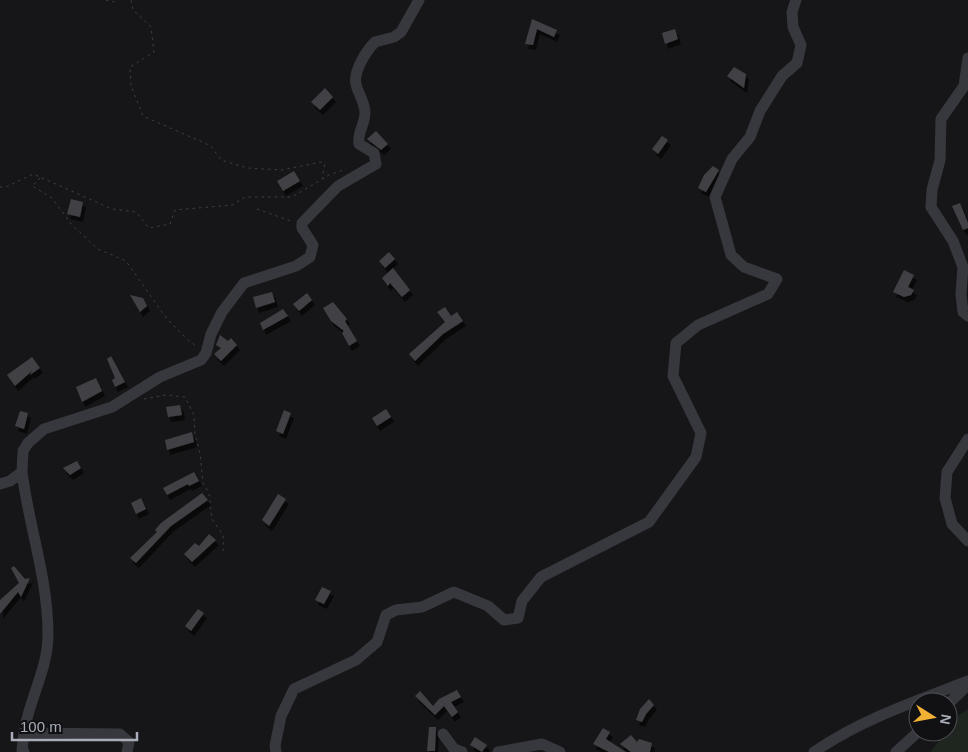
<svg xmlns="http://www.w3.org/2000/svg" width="968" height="752" font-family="Helvetica,sans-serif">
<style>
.green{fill:#1e261f}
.building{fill:#404145;filter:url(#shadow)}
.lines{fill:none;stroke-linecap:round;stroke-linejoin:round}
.path{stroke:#3d3f44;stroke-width:1;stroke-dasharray:2.5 4;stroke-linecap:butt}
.minor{stroke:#37383d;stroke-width:11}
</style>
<defs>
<filter id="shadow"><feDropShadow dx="3" dy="5" stdDeviation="0" flood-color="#0009"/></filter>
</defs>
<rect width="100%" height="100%" fill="#161618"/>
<path class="green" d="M968 709V752H930L946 732H948L959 715Z"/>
<path class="building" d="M532 19 557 30 554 37 537 29 533 45 525 44Z
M675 29 678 39 665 44 662 33Z
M734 67 746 74 744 88 727 76Z
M325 88 333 97 320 110 311 102Z
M376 131 388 144 381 150 367 139Z
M662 136 668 140 658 154 652 149Z
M713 166 719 170 706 192 698 188 704 175Z
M294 171 300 181 283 191 277 181Z
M71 199 83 202 80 217 67 214Z
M960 203 968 223V228L963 230 952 206Z
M389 252 395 259 385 268 379 261Z
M393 268 410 290 402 297 390 283 388 286 382 278Z
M904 270 914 275 908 287 914 290 911 295 904 297 893 292Z
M272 292 275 302 256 308 253 297Z
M307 293 312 300 299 311 293 304Z
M130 295 143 298 147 306 140 312Z
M333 302 347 319 345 321 357 341 349 346 342 333 344 331 331 321 323 308Z
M445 307 451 316 457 312 463 321 443 334 415 361 409 354 445 322 437 312Z
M283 309 288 316 263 330 260 323Z
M220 335 228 341 231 338 237 345 221 361 214 354 221 348 216 345Z
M111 356 125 382 115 387 112 380 115 378 107 359Z
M32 357 40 368 30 375 32 371 15 386 7 375Z
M96 378 102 391 82 402 76 387Z
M180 405 182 415 168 417 166 407Z
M386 409 391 417 377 426 372 418Z
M284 410 291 413 283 434 276 431Z
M20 411 28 413 24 429 15 426Z
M192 432 194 442 167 450 165 440Z
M77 461 81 468 70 475 63 468Z
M194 472 199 481 189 486 188 484 167 495 163 488Z
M202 493 208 500 171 526 136 563 130 558 157 532 155 530 161 523Z
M278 494 286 499 269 526 262 520Z
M141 498 146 509 136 514 131 503Z
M209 534 216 540 192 562 184 554 195 543 199 546Z
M14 566 25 579 30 578 21 597 18 592 0 614V600L19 583 11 568Z
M322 587 331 591 324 604 315 600Z
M198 609 204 613 191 631 185 626Z
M457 690 461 697 451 702 458 712 452 717 444 706 435 715 415 696 420 691 433 706 439 699Z
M649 699 654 705 646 714 642 722 636 720 640 709Z
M429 727H436L435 751H427Z
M603 728 610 732 606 739 626 752H609L593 744Z
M631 735 637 742 639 739 652 743 650 752H631L620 744Z
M475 737 487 745 482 752 470 745Z"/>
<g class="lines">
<path class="path" d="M106 0 113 2 116 0
M131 0 133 10 151 27 154 52 130 67 131 86 143 116 211 146 221 160 247 168 282 170 321 162 324 163C326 169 321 173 323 179
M40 178 32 186 52 198 72 225 98 249 126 261 167 319 188 340 197 347
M0 187H6L33 174 112 209 136 212 149 228 170 224 175 210 232 205 245 197H292L329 175 346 169
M257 209 291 221
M144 399 166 395 185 397 194 415 195 435 200 453 203 483 209 493 212 519 223 535 224 548 222 552"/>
<path class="minor" d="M968 58 964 86 941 119 940 160 932 190 931 207 953 241 963 267 961 294 963 312 968 316
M968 439 947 472 945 498 952 524 968 541
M22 472C29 527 48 579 48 634 48 670 29 699 24 733
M0 484 10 481 22 472 23 451 28 443 44 429 112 407 160 377 201 360 206 353 211 334 222 312 244 283 296 266 310 257 313 245 302 228V223L338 186 376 164 374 153 359 144C357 133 365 124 365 113 365 102 358 94 356 84 353 71 367 50 375 42L394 37 401 32 419 0
M948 704 968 685
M443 734 454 749 462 752
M24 752 22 750 24 733 120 734 129 742 127 752
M276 752 275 746 281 716 294 689 356 660 377 642 386 615 396 610 422 607 454 592 488 606 504 620 518 618 522 601 541 577 649 522 696 457 701 433 673 376 676 343 698 325 768 294 777 279 744 267 731 255 715 197 732 159 750 137 760 111 782 76 797 63 801 45 793 27 792 12 796 0
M498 752 542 744 560 752
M814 752C860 720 916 701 968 681
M896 752 918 732"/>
</g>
<g transform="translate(933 717) rotate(101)"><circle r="24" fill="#111113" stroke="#4d4f55"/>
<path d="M0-4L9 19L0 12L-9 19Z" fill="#f2b134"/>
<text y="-8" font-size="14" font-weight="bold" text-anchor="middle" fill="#a8adb8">N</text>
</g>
<path d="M12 732v8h125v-8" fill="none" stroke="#a8adb8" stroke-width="2.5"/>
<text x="20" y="732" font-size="15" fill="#a8adb8" stroke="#111113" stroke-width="4" paint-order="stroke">100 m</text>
</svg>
